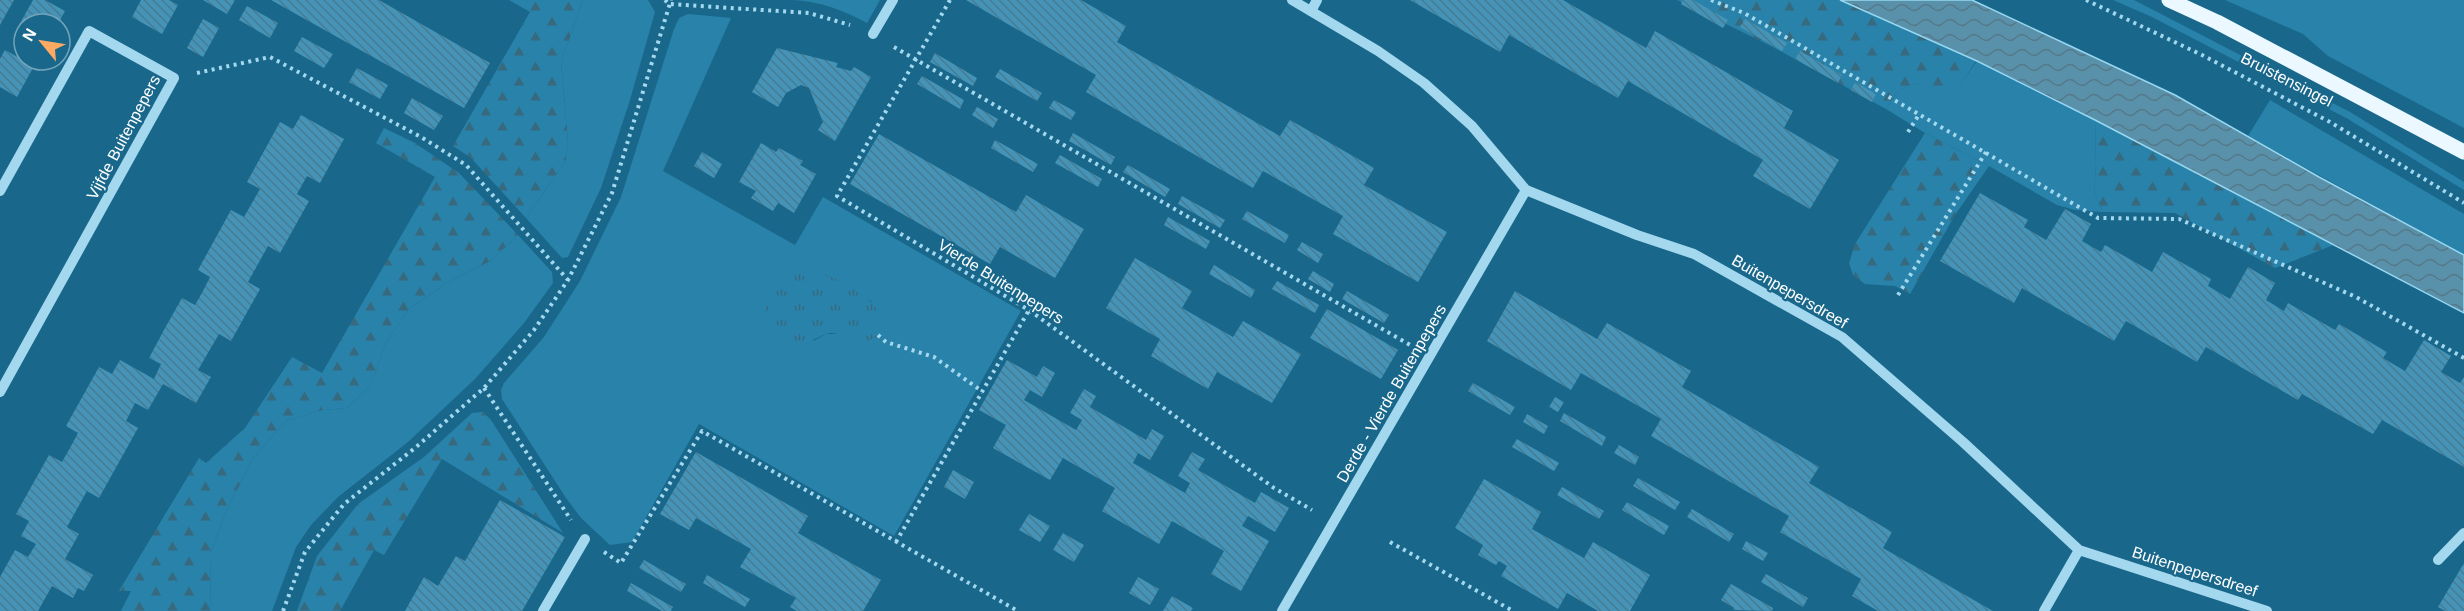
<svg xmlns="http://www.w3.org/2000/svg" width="2464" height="611" font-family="Arial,sans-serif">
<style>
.grass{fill:#2882a9;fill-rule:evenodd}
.forest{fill:url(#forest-firs)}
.park{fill:url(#park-tufts)}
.water{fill:url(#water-waves);stroke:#97d7f1;stroke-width:1.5}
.building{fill:url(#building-back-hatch)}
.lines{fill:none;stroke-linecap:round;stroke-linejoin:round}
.path{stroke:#a4d8ee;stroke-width:4;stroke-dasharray:3 4.5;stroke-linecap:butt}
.minor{stroke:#a4d8ee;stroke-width:10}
.major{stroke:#ebf8ff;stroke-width:15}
.labels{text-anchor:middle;stroke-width:4.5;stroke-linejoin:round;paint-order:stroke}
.street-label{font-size:16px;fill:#fff;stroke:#19688c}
</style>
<defs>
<pattern id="forest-firs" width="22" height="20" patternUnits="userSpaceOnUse" patternTransform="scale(1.5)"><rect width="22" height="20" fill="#2882a9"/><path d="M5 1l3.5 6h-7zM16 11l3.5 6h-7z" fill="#386a7f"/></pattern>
<pattern id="park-tufts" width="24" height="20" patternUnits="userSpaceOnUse" patternTransform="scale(1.5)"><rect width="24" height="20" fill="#2882a9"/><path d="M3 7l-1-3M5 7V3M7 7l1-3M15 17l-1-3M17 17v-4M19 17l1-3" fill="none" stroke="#386a7f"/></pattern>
<pattern id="water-waves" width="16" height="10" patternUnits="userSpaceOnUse" patternTransform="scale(1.5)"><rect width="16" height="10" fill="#5a91aa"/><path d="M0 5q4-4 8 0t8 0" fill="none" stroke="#557989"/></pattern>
<pattern id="building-back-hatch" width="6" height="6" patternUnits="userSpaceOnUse" patternTransform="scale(1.5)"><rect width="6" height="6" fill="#4594b7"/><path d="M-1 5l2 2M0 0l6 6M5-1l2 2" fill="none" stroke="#477b92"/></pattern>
</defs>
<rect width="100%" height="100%" fill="#19688c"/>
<path class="grass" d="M583 0H648L655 12 630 100 601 188 568 257 562 258 526 218 565 162 568 143 561 62Z
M792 0H880L867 23C842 10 820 1 792 0Z
M2113 0H2134L2350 112 2464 182V190L2348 119 2152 17Z
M2225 0H2464V128L2328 56 2303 34Z
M688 14 731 18 663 171 795 245 823 197 1021 311 894 536 699 424 632 542 610 545 581 518 566 498 502 399 501 390 504 383 544 337 580 281 621 197 674 29 679 18ZM825 274 872 302 836 334H826L813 341Z
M1977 61 2095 120 2096 165 2094 192 2103 212 2075 210 2057 205 1989 166 1925 133 1886 109C1906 73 1921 85 1955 92Z
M2270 100 2464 214V255L2248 136Z
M518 235 552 272 553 283 524 323 475 379 408 442 338 497 311 525 296 547 272 611H210L211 552 227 509 253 458 286 421 322 410 347 408 371 385 386 342 410 308 447 283 490 261Z"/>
<path class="forest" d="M509 0H583L561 62 568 143 565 162 526 218 470 157 453 146 530 12Z
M1677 0H1840L1976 61 1955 93C1921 85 1906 73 1886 109L1771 46Z
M2095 120 2336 244 2275 268 2175 213 2103 212 2094 192 2096 165Z
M384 128 415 143 459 173 518 235 490 261 447 283 410 308 386 342 371 385 347 408 322 410 286 421 253 458 227 509 211 552 210 611H121L131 591H119L199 458 206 463 245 428 292 357 322 373 435 177 376 143Z
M1925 133 1989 166 1955 215 1910 294 1895 286 1865 284 1853 275 1849 263 1855 244Z
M483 412 491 420 563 533 442 459 384 555 374 550 340 611H297L317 556 358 504 424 457 472 413Z"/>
<path class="park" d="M800 271C808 271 815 271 823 274 840 279 897 310 881 332 877 337 870 340 865 343 854 342 840 332 830 333 820 335 810 342 800 345 772 352 761 322 767 300 771 283 784 275 800 271Z"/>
<path class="water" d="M1840 0H1972L2175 95 2319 177 2464 255V313L2095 120 1977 61Z"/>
<path class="building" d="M0 0H14L0 25Z
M33 0H45L65 11 58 24H24V28L19 25Z
M141 0H169L178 5 162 34 132 17Z
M203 0H235L227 14Z
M271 0H379L490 63 464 108Z
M966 0H1081L1126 26 1117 42 1280 136 1290 120 1374 168 1364 185 1447 232 1418 282 1333 234 1343 216 1263 171 1253 188 1197 156 1086 92 1096 75Z
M1410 0H1563L1646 48 1655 31 1793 111 1784 128 1839 160 1810 209 1753 176 1763 160 1628 81 1618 98 1509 35 1500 52Z
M1683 0H1693L1728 20 1723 28 1681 4Z
M247 6 278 23 270 38 239 20Z
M203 19 219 28 203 57 187 48Z
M1745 19 1787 43 1782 51 1740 27Z
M302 37 333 54 324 68 294 51Z
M777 48 838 63 836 67 851 71 854 67 871 77 835 141 818 130 823 122 809 88 801 85 786 93 778 107 752 92Z
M5 50 34 66 17 97 0 87V59Z
M1800 51 1842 75 1838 83 1795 59Z
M935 53 977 78 973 86 930 62Z
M357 68 388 85 380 99 349 82Z
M1000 69 1042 93 1037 101 995 77Z
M922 76 964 100 960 109 917 84Z
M1855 82 1876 94 1872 102 1851 90Z
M412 98 443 116 434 130 404 113Z
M1054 100 1076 112 1071 120 1049 108Z
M977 107 998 119 993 128 972 115Z
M301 115 344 139 320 183 307 176 297 194 309 201 280 253 268 246 248 282 260 289 231 341 219 334 198 370 211 377 196 403 163 384 148 410 135 403 126 421 138 428 99 498 87 491 67 527 79 534 65 559 93 575 84 591 78 588 73 598 52 586 38 611H0V577L15 550 28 557 36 544 21 536 29 521 16 514 49 455 62 462 70 448 78 433 66 426 99 367 112 374 120 360 154 379 161 364 149 358 165 328 182 298 195 305 203 291 210 277 198 270 231 210 244 217 260 189 247 182 280 122 293 129Z
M1073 133 1115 157 1111 165 1069 141Z
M879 134 1016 212 1026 195 1084 229 1055 278 1000 247 990 264 850 184Z
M995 140 1038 164 1033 172 991 148Z
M761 143 776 152 779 148 803 161 800 165 816 174 794 213 778 203 773 211 751 198 756 191 739 182Z
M702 152 722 164 714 178 694 166Z
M1060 155 1102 179 1098 187 1055 163Z
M1128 165 1170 189 1165 197 1123 172Z
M1980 193 2028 220 2024 227 2046 240 2065 209 2091 224 2082 241 2101 252 2105 245 2152 272 2163 252 2211 279 2208 286 2230 299 2248 267 2275 283 2266 300 2284 311 2288 303 2335 330 2339 324 2387 352 2383 358 2405 371 2424 340 2451 356 2441 372 2460 383 2464 377V467L2382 420 2373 434 2302 394 2298 400 2206 347 2197 362 2126 321 2114 341 2022 288 2014 303 1940 261Z
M1182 196 1225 220 1220 228 1178 204Z
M1247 211 1289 235 1285 243 1242 219Z
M1168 217 1210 241 1206 249 1164 225Z
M1302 242 1323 254 1318 263 1297 250Z
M1135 258 1192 291 1182 308 1233 337 1243 321 1301 354 1272 403 1217 372 1208 389 1151 356 1160 339 1106 308Z
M1214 265 1255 290 1251 298 1209 274Z
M1313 271 1334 284 1330 292 1308 279Z
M1277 281 1319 305 1315 313 1272 289Z
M1347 291 1389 315 1384 323 1342 299Z
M1515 291 1597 339 1607 323 1691 371 1682 387 1819 467 1809 483 1892 532 1883 548 1993 611H1878L1852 596 1861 579 1780 532 1789 516 1651 436 1661 419 1581 373 1571 390 1487 341Z
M1327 309 1398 350 1381 379 1310 338Z
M1007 360 1037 377 1043 366 1055 373 1042 397 1030 390 1024 400 1076 430 1082 420 1070 413 1084 389 1096 396 1090 407 1146 440 1152 429 1164 436 1150 460 1138 453 1133 463 1185 493 1190 483 1178 476 1192 452 1205 459 1198 470 1255 503 1261 492 1289 508 1275 532 1248 516 1242 526 1269 541 1241 591 1211 574 1224 551 1172 521 1159 544 1102 511 1115 488 1063 458 1050 480 993 448 1006 425 979 410Z
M1473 383 1515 407 1510 415 1468 391Z
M1555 397 1564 402 1558 412 1549 407Z
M1564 413 1606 437 1602 446 1560 421Z
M1527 414 1548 426 1544 434 1523 422Z
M1517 439 1559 463 1554 471 1512 447Z
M1619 445 1639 457 1635 465 1614 453Z
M696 452 808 516 798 533 881 580 863 611H797L790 607 796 598 740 567 751 549 696 518 689 530 660 514Z
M953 470 974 482 965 499 944 487Z
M1638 478 1680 502 1675 510 1633 486Z
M1484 479 1541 512 1532 529 1557 543 1584 558 1593 542 1650 575 1630 611H1598L1567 593 1558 609 1501 576 1507 566 1499 561 1496 565 1478 555 1483 545 1455 528Z
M1562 487 1604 511 1599 519 1557 495Z
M500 500 565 537 522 611H405L424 577 438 586 456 556 465 561Z
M1627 502 1669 526 1664 535 1622 510Z
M1692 509 1734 534 1729 542 1687 517Z
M1029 514 1050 526 1040 542 1019 530Z
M1063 533 1084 545 1074 562 1053 550Z
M1746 541 1768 553 1763 561 1742 549Z
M644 560 686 584 681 592 639 568Z
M2464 563V611H2445L2438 607Z
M1766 574 1808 598 1803 607 1761 582Z
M707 575 750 599 745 607 703 583Z
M1138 577 1159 589 1150 605 1129 593Z
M631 583 673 607 671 611H662L627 591Z
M1731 584 1773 608 1772 611 1733 610 1734 608 1721 600Z
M1172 596 1193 608 1191 611H1163Z"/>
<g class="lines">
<path class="path" d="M665 0 669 4 809 13 850 25
M950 0 837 196 1029 310 1274 488 1312 510
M1711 0 1744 13 2098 218 2179 219 2356 297 2464 358
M2086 0 2202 55 2330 122 2464 203
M894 47 1410 345
M197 73 270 57 421 137 466 165 568 280
M1908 132 1920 113
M1898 295 1986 152
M878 335 886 342 934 357 983 392
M484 388 571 520
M896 542 1029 310
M1390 542 1513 611
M604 552 621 563 702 431 1018 611
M283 611 305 552 344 504 415 448 484 388 534 330 568 280 612 193 671 0"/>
<path class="minor" d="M1292 0 1378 51 1424 83 1472 126 1526 190 1637 235 1694 254 1842 337 1963 442 2079 550 2267 611
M1311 11 1317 0
M873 34 893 0
M0 191 89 31 174 78 0 392
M2438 560 2464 533
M543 611 585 539
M1282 611 1526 190
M2044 611 2079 550"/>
<path class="major" d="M2169 0 2217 22 2464 152"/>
</g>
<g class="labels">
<g class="street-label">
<text transform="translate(2287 79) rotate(27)" y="6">Bruistensingel</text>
<text transform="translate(123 137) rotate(-62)" y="6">Vijfde Buitenpepers</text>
<text transform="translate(1001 281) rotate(32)" y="6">Vierde Buitenpepers</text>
<text transform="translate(1790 291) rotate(30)" y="6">Buitenpepersdreef</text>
<text transform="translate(1391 393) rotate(-60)" y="6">Derde - Vierde Buitenpepers</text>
<text transform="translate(2195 571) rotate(18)" y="6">Buitenpepersdreef</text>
</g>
</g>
<g transform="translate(42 42) rotate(300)"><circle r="28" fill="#19688c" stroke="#75a4ba" stroke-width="1.5"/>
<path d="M0-4.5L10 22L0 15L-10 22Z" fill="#ffaa61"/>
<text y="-9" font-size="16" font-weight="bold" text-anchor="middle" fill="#ffffff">N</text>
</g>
</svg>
